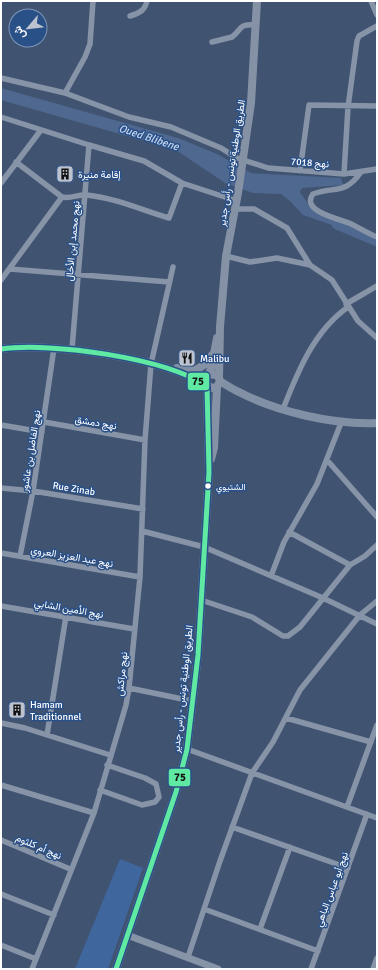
<svg xmlns="http://www.w3.org/2000/svg" width="378" height="970" font-family="Signika,Vazirmatn,sans-serif">
<style>
.green{fill:#3f669d}
.water{fill:#4f688f}
.lines{fill:none;stroke-linecap:round;stroke-linejoin:round}
.river{stroke:#4f688f;stroke-width:11}
.minor{stroke:#8794a8;stroke-width:5.5}
.tertiary{stroke:#8794a8;stroke-width:7}
.secondary{stroke:#8190a4;stroke-width:8}
.primary{stroke:#8592a5;stroke-width:8}
.bus-1-casing{stroke:#2a5088;stroke-width:8}
.bus-1{stroke:#60e9a3;stroke-width:5}
.bus-dot{fill:#fff;stroke:#2a5088;stroke-width:1.5}
.labels{text-anchor:middle;stroke-width:3;stroke-linejoin:round;paint-order:stroke}
.bus-label{font-size:9px;fill:#fff;stroke:#2a5088;text-anchor:start}
.street-label{font-size:10px;fill:#fff;stroke:#2a5088}
.poi-label{font-size:10px;fill:#fff;stroke:#2a5088;text-anchor:start}
.water-label{font-size:11px;font-style:italic;fill:#c3d6f0;stroke:#2a5088}
.line-badge{stroke:#2a5088;stroke-width:1.5}
.pale-badge-label{font-size:11px;text-anchor:middle;font-weight:bold;fill:#111}
</style>
<rect width="100%" height="100%" fill="#405472"/>
<path class="green" d="M120 859 143 868 108 969H75Z"/>
<path class="water" d="M1 88 178 138 217 154 251 173 341 178 343 185 302 188 300 192 310 207 351 226 349 231 303 215 291 202 281 194 253 193 225 183 176 150 1 100Z"/>
<g class="lines">
<path class="river" d="M337 224 377 241"/>
<path class="minor" d="M371 1 377 15
M130 16C140 13 145 10 147 1
M212 42 232 37C243 28 238 24 256 25
M1 78 65 93 129 117 171 127 221 148 237 158 268 168 344 174 377 169
M65 93 85 57 90 44 93 1
M1 117 89 145 72 349
M89 145 144 161 182 183
M16 162 62 197
M300 171 309 105 377 106
M361 172C345 195 335 186 313 194 300 211 339 219 349 223 358 227 367 233 377 237
M344 174 348 107 357 41 359 36 377 26
M1 183 41 130
M235 209H254L287 228 310 265
M226 256 250 262 277 258 310 265 332 280 358 321 377 338
M10 269 169 282
M1 280 62 197C72 199 78 194 87 195 115 198 142 210 169 218L182 183 237 201
M346 304 377 286
M283 409C298 371 314 331 348 307
M44 422 145 440
M1 425 42 432
M327 460 377 517
M1 488 33 491 143 509
M142 531 204 547 323 598 377 624
M289 532 350 565
M1 553 140 577
M20 556 33 491 54 348
M271 576 284 542 317 484 341 423
M201 600 252 617 283 636H288L300 627 350 565 365 556 377 545
M1 606 134 629
M129 688 192 701
M286 718 371 742
M1 723 25 728 110 755
M47 735 66 616
M187 749 377 818
M1 785 94 813
M100 790 142 805 155 802 159 797 156 784 145 778 107 765
M347 807 377 725
M232 827 348 868
M1 840 70 869
M1 894 54 915
M204 909 318 951
M260 929 290 847
M1 945 36 959
M188 957 220 861 252 773 273 742 300 690 360 615 377 601
M32 969 94 813 126 705 129 688 140 577 145 440 151 364 173 267
M311 969 367 814
M373 969 377 958"/>
<path class="tertiary" d="M127 935 218 969"/>
<path class="secondary" d="M1 349C52 342 165 358 207 386
M177 368 194 371 206 377
M220 381C226 385 232 389 239 392 277 412 334 425 377 423"/>
<path class="primary" d="M194 371 207 363 212 355
M208 376 212 374 218 376 220 381 217 387 211 388 205 382 211 369 217 338
M219 378 220 327 226 256 238 193 251 103 257 1
M211 459 214 448 217 387
M116 969 176 792 187 749 198 655 209 472 207 386"/>
<defs>
<path id="bus-1" d="M1 349C52 342 165 358 207 386L209 472 198 655 187 749 176 792 116 969"/>
</defs>
<use href="#bus-1" class="bus-1-casing"/>
<use href="#bus-1" class="bus-1"/>
</g>
<defs>
<symbol id="building-square" viewBox="-11 -11 22 22"><rect x="-9" y="-9" width="18" height="18" rx="4" fill="#bcc3ce" stroke="#2a5088"/><path d="M-4-6H4V6H1V3H-1V6H-4ZM-2.5-4.3h1.7v1.8h-1.7ZM.8-4.3h1.7v1.8H.8ZM-2.5-1h1.7V.8h-1.7ZM.8-1h1.7V.8H.8Z" fill="#111"/></symbol>
<symbol id="restaurant-square" viewBox="-11 -11 22 22"><rect x="-9" y="-9" width="18" height="18" rx="4" fill="#bcc3ce" stroke="#2a5088"/><path d="M-5-6h1v4h1v-4h1v4h1v-4h1v5L-1.5 .5V6h-2V.5L-5-1ZM5-6V6H3V1.5H1.5Q1.5-4 5-6Z" fill="#111"/></symbol>
</defs>
<g fill-rule="evenodd">
<use href="#building-square" x="55" y="164" width="20" height="20"/>
<use href="#restaurant-square" x="177" y="348" width="20" height="20"/>
<use href="#building-square" x="7" y="700" width="20" height="20"/>
</g>
<circle class="bus-dot" cx="208" cy="486" r="3.5"/>
<g class="labels">
<g class="bus-label">
<text x="216" y="490">الشتيوي</text>
</g>
<g class="street-label">
<text transform="translate(310 162) rotate(4)" y="4">نهج 7018</text>
<text transform="translate(231 163) rotate(-81)" y="4">الطريق الوطنية تونس - رأس جدير</text>
<text transform="translate(72 241) rotate(-85)" y="4">نهج محمد إبن الأخال</text>
<text transform="translate(96 422) rotate(10)" y="4">نهج دمشق</text>
<text transform="translate(30 451) rotate(-81)" y="4">نهج الفاضل بن عاشور</text>
<text transform="translate(74 488) rotate(9)" y="4">Rue Zinab</text>
<text transform="translate(72 556) rotate(10)" y="4">نهج عبد العزيز العروي</text>
<text transform="translate(69 608) rotate(10)" y="4">نهج الأمين الشابي</text>
<text transform="translate(121 674) rotate(-84)" y="4">نهج مراكش</text>
<text transform="translate(182 689) rotate(-84)" y="4">الطريق الوطنية تونس - رأس جدير</text>
<text transform="translate(39 846) rotate(23)" y="4">نهج أم كلثوم</text>
<text transform="translate(331 889) rotate(-70)" y="4">نهج أبو عباس الباهي</text>
</g>
<g class="poi-label">
<text x="78" y="178">إقامة منيرة</text>
<text x="200" y="362">Malibu</text>
<text x="30" y="708">Hamam<tspan x="30" dy="12">Traditionnel</tspan></text>
</g>
<g class="water-label">
<text transform="translate(149 137) rotate(18)" y="4">Oued Blibene</text>
</g>
</g>
<g class="line-badge">
<rect x="187" y="372" width="23" height="19" rx="4" fill="#60e9a3"/>
<rect x="168" y="768" width="23" height="19" rx="4" fill="#60e9a3"/>
</g>
<g class="pale-badge-label">
<text x="198" y="385">75</text>
<text x="180" y="781">75</text>
</g>
<rect width="378" height="970" fill="none" stroke="#ffffff" stroke-width="4"/>
<g transform="translate(28 28) rotate(242)"><circle r="19" fill="#2a5088" stroke="#7f96b8"/>
<path d="M0-3L7 15L0 10L-7 15Z" fill="#bcc3ce"/>
<text y="-6" font-size="11" font-weight="bold" text-anchor="middle" fill="#ffffff">ش</text>
</g>
</svg>
